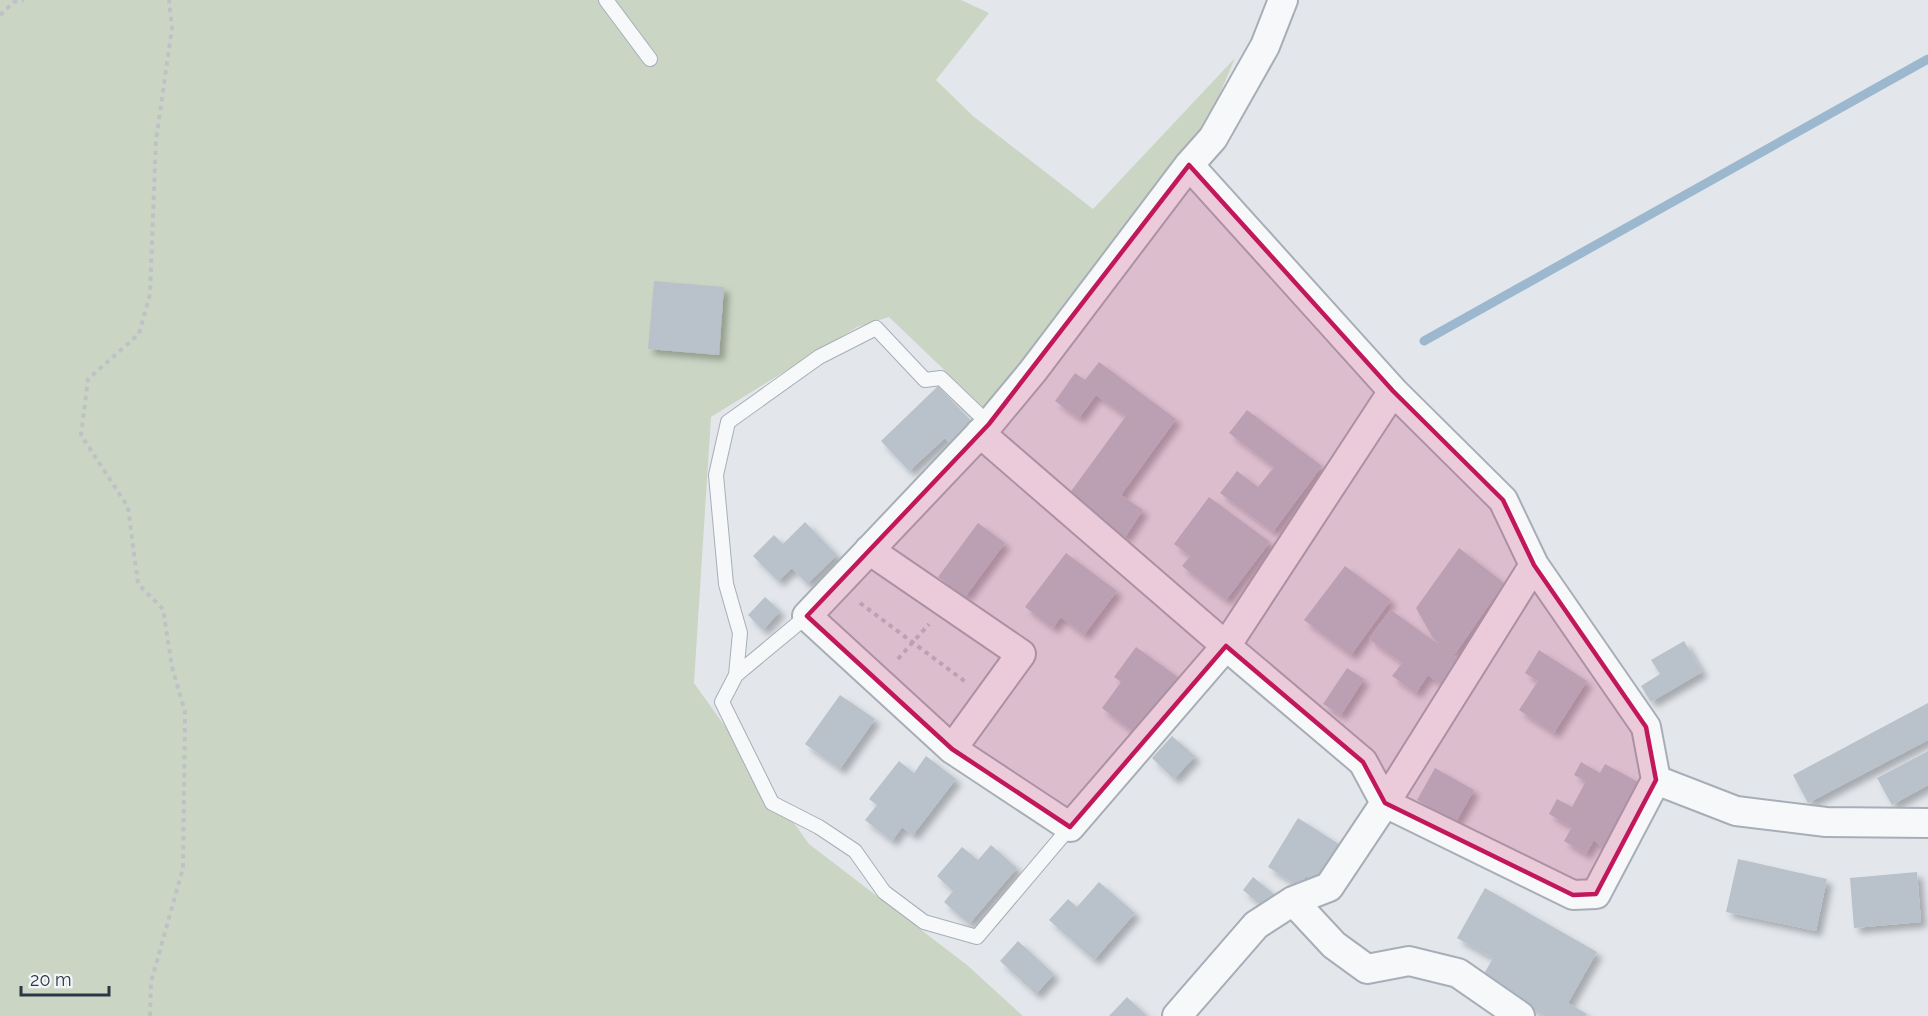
<svg xmlns="http://www.w3.org/2000/svg" width="1928" height="1016" font-family="Raleway,sans-serif">
<style>
.green{fill:#cad6c3}
.lines{fill:none;stroke-linecap:round;stroke-linejoin:round}
.stream{stroke:#9bb8ce;stroke-width:9}
.building{fill:#b9c1ca;filter:url(#shadow)}
.service-casing{stroke:#a7aeb7;stroke-width:16}
.minor-casing{stroke:#a7aeb7;stroke-width:32}
.path{stroke:#bdc2c8;stroke-width:4;stroke-dasharray:4.5 4.5;stroke-linecap:butt}
.service{stroke:#f6f8fa;stroke-width:14}
.minor{stroke:#f6f8fa;stroke-width:28}
.marked{fill:#c2185b;fill-opacity:0.2;stroke:#c2185b;stroke-width:4.5;stroke-linejoin:round}
</style>
<defs>
<filter id="shadow"><feDropShadow dx="5.5" dy="5.5" stdDeviation="3" flood-color="#0004"/></filter>
</defs>
<rect width="100%" height="100%" fill="#e3e7ec"/>
<path class="green" d="M0 0H961L989 13 936 80 973 116 1093 209 1235 58 1204 131 986 410 889 317 857 327 711 417 694 683 809 844 967 965 1023 1016H0Z"/>
<g class="lines">
<path class="stream" d="M1424 341 1928 59"/>
</g>
<path class="building" d="M654 281 724 287 719 355 648 349Z
M1099 362 1176 419 1121 495 1143 510 1124 539 1103 519 1069 494 1126 416 1096 395 1079 418 1055 401 1075 373 1085 380Z
M938 386 974 424 951 445 945 438 909 471 881 441Z
M1247 410 1322 466 1273 532 1220 493 1237 471 1258 487 1274 467 1229 433Z
M1209 497 1270 542 1226 600 1182 566 1190 556 1174 544Z
M805 522 837 555 807 584 792 568 778 581 753 556 774 535 783 544Z
M978 523 1005 543 965 597 938 577Z
M1459 548 1504 583 1455 654 1433 638 1416 608Z
M1066 553 1117 591 1084 635 1061 617 1053 628 1025 607Z
M1345 566 1391 600 1351 655 1304 620Z
M765 597 780 611 763 630 748 615Z
M1391 610 1460 660 1442 685 1428 675 1416 693 1392 676 1402 663 1369 639Z
M1684 641 1702 672 1651 702 1641 686 1660 674 1651 660Z
M1136 647 1178 677 1136 734 1102 708 1121 682 1114 677Z
M1539 650 1587 681 1554 733 1519 710 1538 681 1525 673Z
M1347 668 1364 679 1341 715 1323 704Z
M840 695 875 719 840 769 805 744Z
M1928 703V740L1808 803 1793 775Z
M1172 736 1195 756 1174 779 1152 758Z
M1928 751V785L1892 805 1877 778Z
M926 756 956 779 913 835 902 827 892 841 865 820 877 805 869 799 899 761 914 773Z
M1581 762 1600 773 1605 764 1640 783 1603 849 1594 840 1586 854 1564 841 1572 827 1549 814 1557 799 1572 807 1586 781 1574 775Z
M1435 768 1474 790 1456 822 1417 800Z
M1298 818 1339 844 1315 882 1306 876 1300 887 1268 867Z
M991 845 1017 868 969 924 944 902 953 891 937 876 962 847 978 860Z
M1738 859 1827 879 1816 931 1726 912Z
M1917 872 1921 922 1854 928 1850 878Z
M1253 877 1275 895 1264 908 1243 890Z
M1099 882 1135 913 1094 960 1049 920 1068 899 1077 907Z
M1485 888 1597 952 1568 1003 1587 1014 1585 1016H1545L1481 979 1493 958 1457 938Z
M1018 941 1054 974 1036 994 1000 961Z
M1127 997 1147 1016H1109Z"/>
<g class="lines">
<defs>
<path id="service" d="M606 0 650 59
M807 616 736 675 722 702 772 803 819 827 855 851 884 892 924 922 977 937 1070 827
M736 675 740 633 726 584 716 475 728 422 819 357 876 328 925 380 941 378 989 424"/>
<path id="minor" d="M1283 0 1265 46 1213 138 1189 165 1033 371 989 424 807 616 952 749 1070 827 1226 646 1393 391 1503 500 1534 565 1646 727 1656 780 1736 811 1826 822 1928 823
M1189 165 1393 391
M980 433 1226 646 1363 762 1385 803 1573 895 1596 894 1656 780
M869 550 1021 654 952 749
M1293 901 1334 945 1367 969 1409 961 1458 973 1520 1016
M1177 1016 1256 925 1293 901 1329 887 1385 803 1534 565"/>
</defs>
<use href="#service" class="service-casing"/>
<use href="#minor" class="minor-casing"/>
<path class="path" d="M0 15 14 2 24 0
M860 603 967 683
M898 659 929 624
M150 1016 151 982 183 868 185 712 172 667 163 609 138 584 128 507 81 435 88 379 139 334 150 294 156 140 172 28 169 0"/>
<use href="#service" class="service"/>
<use href="#minor" class="minor"/>
</g>
<path class="marked" d="M1189 165 1393 391 1503 500 1534 565 1646 727 1656 780 1596 894 1573 895 1385 803 1363 762 1226 646 1070 827 952 749 807 616 989 424Z"/>
<path d="M21 986v9h88v-9" fill="none" stroke="#293646" stroke-width="3"/>
<text x="30" y="986" font-size="18" fill="#293646" stroke="#f3f6f9" stroke-width="4.5" paint-order="stroke">20 m</text>
</svg>
